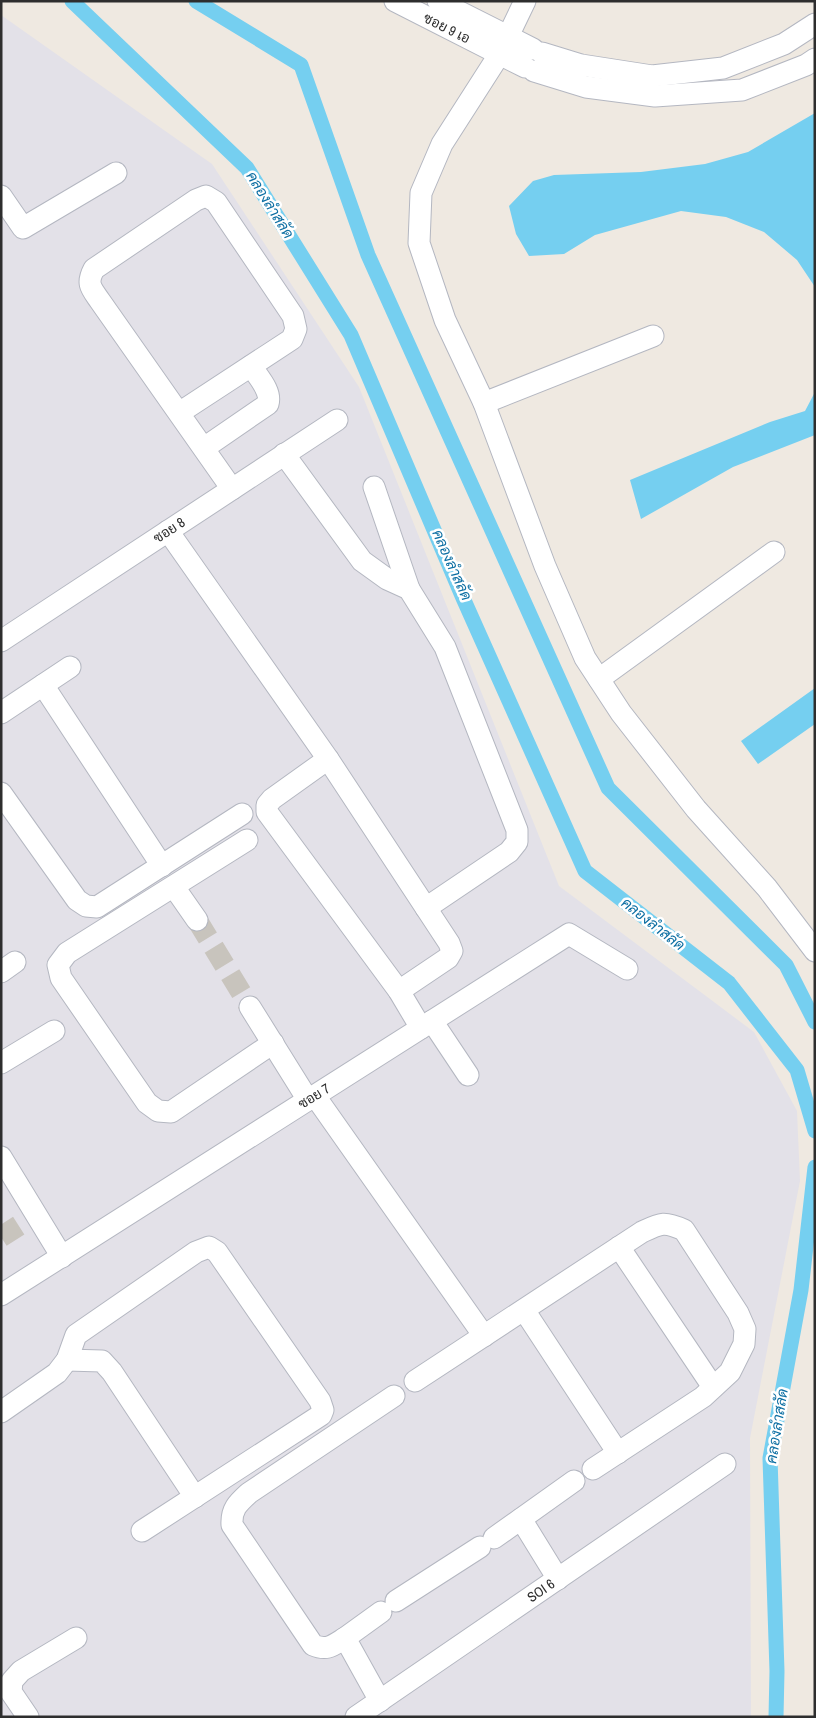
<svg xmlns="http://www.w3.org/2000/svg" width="816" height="1718" font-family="'Archivo Narrow',Sarabun,sans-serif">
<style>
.industrial{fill:#e3e1e8}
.water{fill:#75cff0}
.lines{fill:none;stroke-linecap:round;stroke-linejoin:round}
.canal{stroke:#75cff0;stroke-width:15}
.minor-tunnel{stroke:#c8c4bd;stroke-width:21;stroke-dasharray:21 11;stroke-linecap:butt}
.minor-casing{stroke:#b4b7c1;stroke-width:23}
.minor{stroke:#fff;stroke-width:21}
.labels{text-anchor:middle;stroke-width:5;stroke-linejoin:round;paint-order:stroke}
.street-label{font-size:14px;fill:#2e2e2e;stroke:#fff}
.water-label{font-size:15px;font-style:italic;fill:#0d6fa3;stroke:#fff}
</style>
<rect width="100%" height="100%" fill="#efe9e1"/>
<path class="industrial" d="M1 15 212 164 359 387 559 886 754 1032 797 1111 800 1181 750 1438 751 1717H1Z"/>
<path class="water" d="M815 113V287L797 260 764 232 726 217 681 211 595 235 564 254 529 256 516 234 509 206 533 181 554 175 641 172 705 164 748 152Z
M815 392V435L733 467 641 519 630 480 770 422 805 411Z
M815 688V724L758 764 741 741Z"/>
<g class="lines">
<path class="canal" d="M72 1 247 168 351 335 463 598 585 871 729 983 797 1070 815 1131
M196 1 301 65 368 255 608 788 786 965 815 1022
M776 1717 777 1671 770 1458 801 1290 815 1167"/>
<path class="minor-tunnel" d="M197 920 250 1007
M1 1237 26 1221"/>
<defs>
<g id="minor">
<path d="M395 1 525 67"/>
<path d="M438 1 533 49"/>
<path d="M525 1 499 55 442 144 421 193 419 243 445 320 484 403 545 566 585 658 621 713 696 809 767 888 815 951"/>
<path d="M542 53 581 65 652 76 723 68 784 44 815 24"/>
<path d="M534 71 586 87 655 96 742 90 806 65 815 59"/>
<path d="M1 196 23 228 116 173"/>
<path d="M484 403 653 336"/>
<path d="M179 413 292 339 296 329 293 316 216 202 206 196 196 200 94 269C86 284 91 288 100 301L232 489"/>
<path d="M204 448 268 404C272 391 258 377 251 366"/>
<path d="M284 454 362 561 387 579 409 589 445 647 517 830V842L509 852 426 908"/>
<path d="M374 487 409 589"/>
<path d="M168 531 328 759 449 943 452 951 448 958 399 991"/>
<path d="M1 641 337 420"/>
<path d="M599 679 774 552"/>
<path d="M43 685 162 866"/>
<path d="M1 713 70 667"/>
<path d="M328 759 272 799 267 805V812L399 991 421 1028"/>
<path d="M1 793 77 900 86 906 97 907 242 814"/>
<path d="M247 840 67 953 58 965 61 978 147 1103 158 1111 171 1112 273 1043"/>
<path d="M174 887 197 920"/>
<path d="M1 972 15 962"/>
<path d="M250 1007 308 1100"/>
<path d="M432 1021 468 1075"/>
<path d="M1 1063 54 1031"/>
<path d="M315 1096 484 1336"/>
<path d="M1 1157 62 1257"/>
<path d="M619 1247 713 1387"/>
<path d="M1 1295 569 934 627 969"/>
<path d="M524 1310 618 1453"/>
<path d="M67 1360 102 1361 112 1372 195 1497"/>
<path d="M415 1381 642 1232C661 1223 664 1221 684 1230L738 1313 745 1329 744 1344 730 1372 703 1397 593 1469"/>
<path d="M1 1412 57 1373 67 1360 76 1335 196 1252 209 1247 217 1252 320 1401 323 1410 321 1415 142 1531"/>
<path d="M521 1519 558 1579"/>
<path d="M494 1538 574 1481"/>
<path d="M396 1601 480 1547"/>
<path d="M345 1638C332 1646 327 1651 313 1645L232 1525C231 1509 238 1503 249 1493L394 1396"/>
<path d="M380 1701 345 1638 381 1612"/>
<path d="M28 1717 11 1692 12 1681 21 1671 76 1638"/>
<path id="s1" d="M356 1717 725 1464"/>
</g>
</defs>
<use href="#minor" class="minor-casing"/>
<use href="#minor" class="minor"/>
</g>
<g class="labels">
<g class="street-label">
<text transform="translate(447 28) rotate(27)" y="5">ซอย 9 เอ</text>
<text transform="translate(169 530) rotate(-33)" y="5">ซอย 8</text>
<text transform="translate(314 1096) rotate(-32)" y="5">ซอย 7</text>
<text dy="5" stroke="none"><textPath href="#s1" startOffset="224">SOI 6</textPath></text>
</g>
<g class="water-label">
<text transform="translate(270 205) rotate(58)" y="5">คลองลำสลัด</text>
<text transform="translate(452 565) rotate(66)" y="5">คลองลำสลัด</text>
<text transform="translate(653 924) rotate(38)" y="5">คลองลำสลัด</text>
<text transform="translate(777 1426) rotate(-81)" y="5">คลองลำสลัด</text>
</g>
</g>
<rect width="816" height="1718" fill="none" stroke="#2e2e2e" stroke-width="5"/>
</svg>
